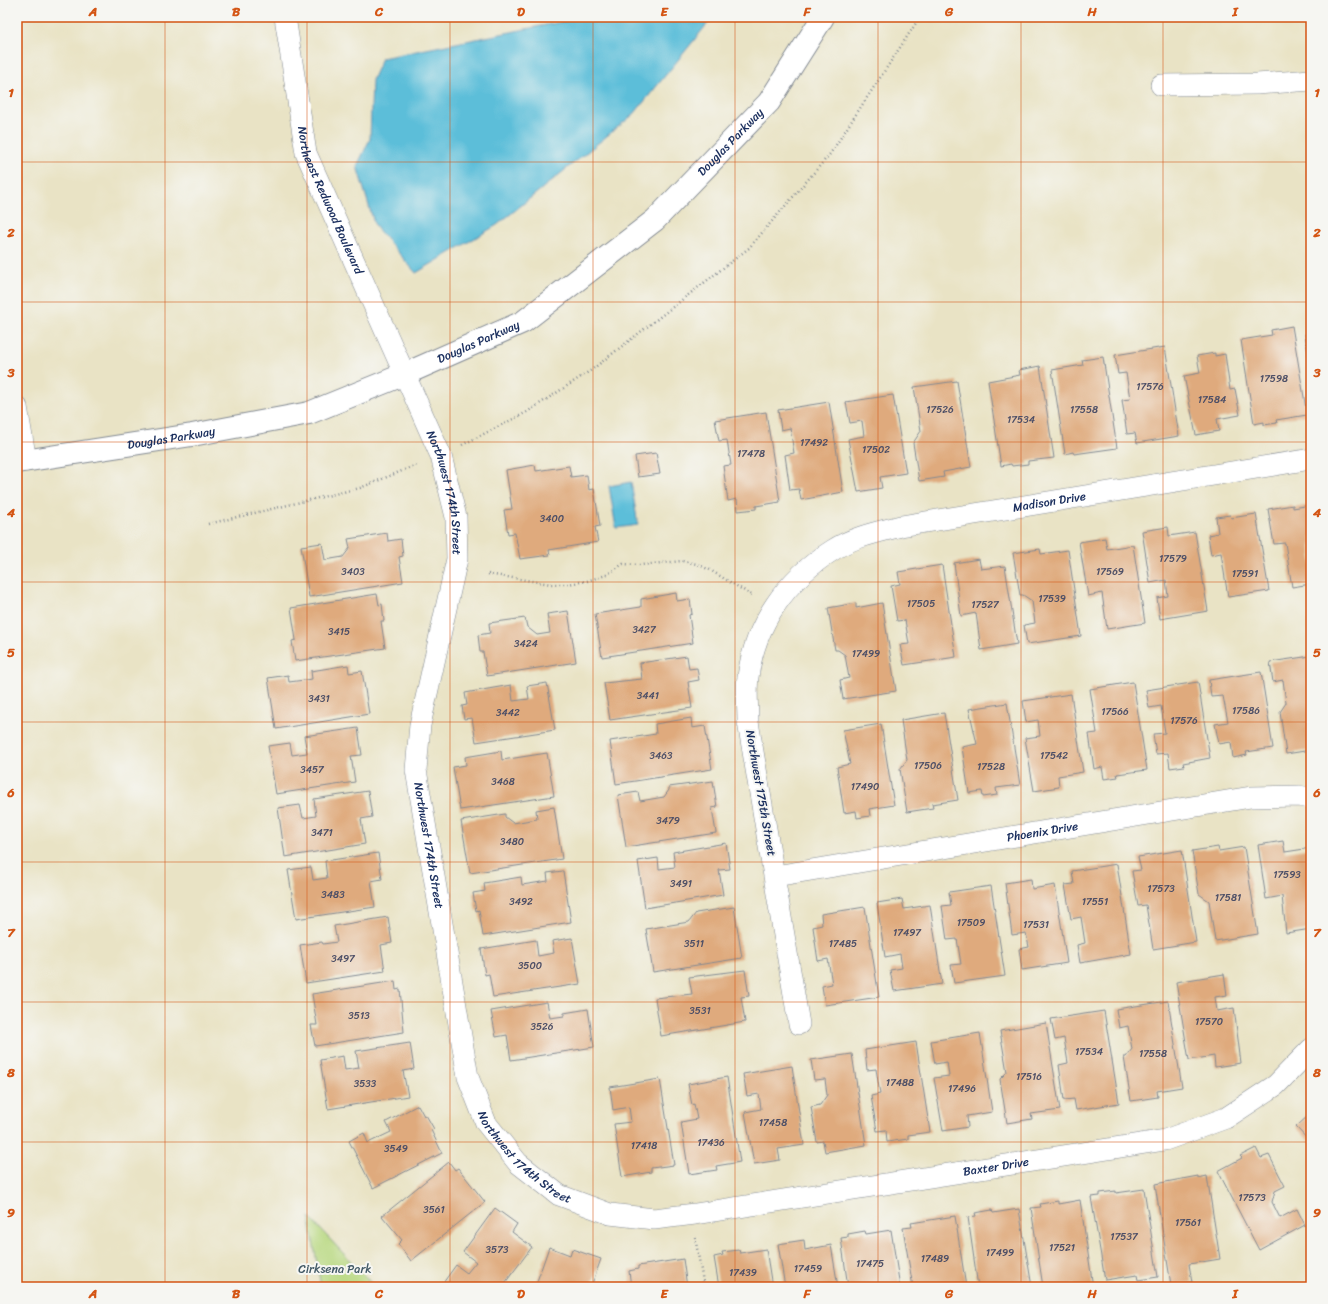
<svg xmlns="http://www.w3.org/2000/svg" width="1328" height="1304" font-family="Sriracha,sans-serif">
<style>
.green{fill:#b8d880;stroke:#6a846f}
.water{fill:#5bbed9;stroke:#3b769c}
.building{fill:#dfaa7d}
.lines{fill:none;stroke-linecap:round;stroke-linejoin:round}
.minor-casing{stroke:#828992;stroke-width:22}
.tertiary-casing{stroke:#828992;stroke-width:24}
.path{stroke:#828992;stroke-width:2.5;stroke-dasharray:1 3;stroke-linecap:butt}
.minor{stroke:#fff;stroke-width:21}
.tertiary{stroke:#fff;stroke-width:22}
.grid{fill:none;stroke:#d45514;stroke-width:1;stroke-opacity:0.55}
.labels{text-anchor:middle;stroke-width:4;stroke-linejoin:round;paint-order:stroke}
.number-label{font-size:10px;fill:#4c4e66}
.street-label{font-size:12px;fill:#1b2f5e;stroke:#f6f6f2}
.park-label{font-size:12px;fill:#425966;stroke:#f6f6f2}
.neatline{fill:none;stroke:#d45514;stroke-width:1.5}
.grid-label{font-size:13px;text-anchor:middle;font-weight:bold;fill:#d45514}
</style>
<rect width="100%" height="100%" fill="#f6f6f2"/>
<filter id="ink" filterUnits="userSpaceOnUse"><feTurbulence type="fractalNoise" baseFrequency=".025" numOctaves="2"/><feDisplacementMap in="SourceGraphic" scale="8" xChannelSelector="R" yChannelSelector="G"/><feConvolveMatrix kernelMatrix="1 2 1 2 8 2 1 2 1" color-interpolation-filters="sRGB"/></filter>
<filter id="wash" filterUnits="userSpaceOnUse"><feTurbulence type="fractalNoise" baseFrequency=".012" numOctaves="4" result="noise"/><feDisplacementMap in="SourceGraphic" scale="16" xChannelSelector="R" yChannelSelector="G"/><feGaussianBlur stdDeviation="0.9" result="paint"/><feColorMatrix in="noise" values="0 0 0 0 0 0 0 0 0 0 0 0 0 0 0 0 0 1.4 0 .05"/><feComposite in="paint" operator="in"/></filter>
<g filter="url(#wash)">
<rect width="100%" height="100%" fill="#e9e3c5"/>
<path class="green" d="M309 1217 375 1287H321Z"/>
<path class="water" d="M585 17H713L634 114 497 225 416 273 375 226 357 166 370 139 372 80 382 58Z
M631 482 638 525 616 528 609 486Z"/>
<g id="blocks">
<path class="building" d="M1292 326 1307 415 1276 420 1277 423 1264 425V422L1254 424 1241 340 1272 335 1271 330Z
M1311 333V367H1310L1305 334Z
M1165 347 1179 436 1137 443 1135 433 1127 434 1122 400 1130 399 1126 373 1118 374 1115 355Z
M1215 353V356L1225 354 1230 390 1235 389 1240 415 1217 419 1219 431 1196 435 1184 376 1200 373 1197 356Z
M1103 357 1117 448 1074 454 1073 452 1065 454 1052 370 1083 365 1082 360Z
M1040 366 1054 458 1028 461V464L1012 466 1011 464 1001 466 988 381 1020 375 1019 370Z
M957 381 971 467 943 472 944 477 919 481 913 443 921 431 914 387Z
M893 395 906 473 880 477 882 488 858 492 848 439 864 436 862 421 850 423 846 402Z
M829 402 843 492 801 500 799 489 790 490 785 455 794 453 790 428 781 430 778 410Z
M766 412 780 502 756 506V509L738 511 737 499 728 501 723 466 731 465 727 440 719 441 715 420Z
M656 453 660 474 638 477 635 456Z
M535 465 536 471 569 466 571 477 587 475 589 490 594 489 600 526 595 527 598 542 549 550 550 555 520 559 515 533 508 534 504 510 512 509 506 470Z
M1293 505V508L1311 505V584L1292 587 1285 543 1274 544 1268 509Z
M1256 514 1269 591 1228 597 1221 553 1211 555 1208 535 1218 533 1216 517 1230 515 1231 518Z
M1168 527 1169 536 1195 532 1208 611 1160 619 1157 598 1168 596 1166 580 1150 583 1142 531Z
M387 533 388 541 401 539 403 556 399 557 403 582 309 597 301 546 322 543 325 560 343 557 350 548 348 539Z
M1105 538 1107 549 1133 545 1145 623 1107 629 1102 593 1088 596 1079 542Z
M1040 549 1041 554 1068 550 1081 636 1027 644 1024 625 1035 623 1032 601 1023 595H1020L1013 553Z
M979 559 981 569 1005 566 1017 644 981 650 976 613 961 616 954 563Z
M942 565 956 657 904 665 900 645 909 644 905 620 897 621 891 586 900 584 898 572Z
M676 593 677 601 690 599 692 614 689 615 693 643 602 657 595 614 641 607V599Z
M377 594 379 605 382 604 384 621H381L385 648 295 661 292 641 296 640 291 608Z
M856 603V608L882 603 896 691 843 699 840 680 849 678 845 655 838 650H835L828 608Z
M568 611 576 662 487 676 483 652H480L478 635 490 633 489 623 525 618 527 627 537 635 550 633 547 614Z
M687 656 689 669 697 668 699 680 688 682 692 708 610 720 604 683 642 679 640 663Z
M1311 656V750L1286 754 1280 712 1286 703 1283 680 1273 682 1270 662Z
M348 665 349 673 362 671 369 714 276 729 268 678 288 675 289 682 312 679 311 671Z
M1261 672 1273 748 1246 752 1247 755 1233 758 1231 742 1219 744 1215 724 1228 722 1223 696 1211 697 1209 680Z
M1133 682 1147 770 1117 774 1118 777 1104 779 1102 767 1094 769 1089 734 1097 733 1090 689Z
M1198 682 1210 758 1183 763 1184 766 1170 768 1168 753 1156 754 1153 734 1165 733 1161 706 1149 708 1146 690Z
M547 683 555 730 476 742 472 718 464 719 462 706 467 705 465 693 511 685 513 701 529 699 527 686Z
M1071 694 1083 772 1058 776 1059 787 1034 791 1025 738 1040 736 1038 720 1026 722 1023 701Z
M1007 703 1020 785 996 788 997 795 983 797 982 791 969 793 962 747 977 744 969 709Z
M944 713 958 800 932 804 933 808 907 812 900 769 907 760 901 720Z
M691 718 692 728 705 726 712 769 616 784 610 741 656 734 655 724Z
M881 724 894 805 869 809 870 816 857 818 856 811 844 813 837 767 850 764 843 730Z
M358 728 362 755 351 756 355 782 276 794 268 746 290 743 292 755 307 753 304 736Z
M501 751 502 760 547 753 554 796 460 810 453 767 466 765 465 757Z
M713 781 717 807 712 808 716 833 626 847 618 795 638 792 640 801 664 797 669 790V787Z
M368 791 372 817 361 819 365 844 285 857 278 808 300 805 303 818 316 816 314 799Z
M554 807 562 859 470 873 461 821 505 814V817L513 823 537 819 536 810Z
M1283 841 1285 852 1311 848V929L1286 933 1282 896 1266 899 1258 845Z
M726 843 730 869 719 870 723 895 645 908 638 861 658 858 659 869 675 867 673 852Z
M1218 847 1219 851 1244 847 1258 934 1215 941 1209 901 1199 894 1192 851Z
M1182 850 1196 942 1153 949 1146 905 1138 906 1132 871 1141 870 1138 857Z
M378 853 382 879 371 881 375 907 296 919 288 870 311 867 313 880 327 878 325 861Z
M1117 864 1131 954 1080 963 1077 945 1085 943 1081 917 1071 919 1065 885 1074 884 1072 871Z
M563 871 571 922 483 936 479 910 476 911 473 893 485 891 484 883 521 877 522 885 548 881 547 873Z
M1031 879 1032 889 1055 885 1067 963 1022 970 1019 949 1029 947 1026 933 1012 935 1005 883Z
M991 886 1005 976 954 983 951 965 961 964 957 939 947 940 942 906 951 905 949 892Z
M902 899 904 909 930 905 942 984 894 991 890 970 902 968 900 954 885 957 877 903Z
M734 907 742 958 653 972 646 929 689 922 696 913Z
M865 907 879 997 825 1005 822 986 832 984 828 959 818 961 813 927 822 925 821 914Z
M388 917 392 943 381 945 385 971 306 983 300 945 322 942 323 944 337 942 334 926Z
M572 938 580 984 493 997 489 974 485 975 481 949 536 940 538 956 554 953 552 941Z
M745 970 749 996 741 997 745 1022 661 1036 655 998 692 994 689 977Z
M1224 974 1227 995 1215 997 1217 1011 1234 1008 1241 1063 1215 1067 1214 1056 1189 1060 1176 982Z
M395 981 396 990 400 989 404 1032 315 1046 311 1025H317L312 994Z
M1168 1001 1182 1087 1157 1091 1158 1097 1131 1101 1124 1057H1126L1132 1049 1128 1026 1119 1028 1116 1009Z
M547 1002 550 1018 564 1016V1013L588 1009 594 1047 511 1060 507 1035 496 1037 491 1011Z
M1104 1011 1119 1103 1076 1110 1074 1099 1064 1100 1059 1065 1068 1063 1064 1038 1055 1040 1051 1019Z
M1046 1023 1060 1110 1031 1114 1032 1119 1007 1123 1000 1079 1007 1072 1000 1031Z
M980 1033 992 1112 967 1116 968 1127 943 1131 934 1078 949 1076 947 1062 935 1064 931 1041Z
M916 1042 930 1132 908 1135V1139L887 1142 886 1130 877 1131 871 1096 880 1094 876 1069 867 1070 865 1050Z
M410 1043 414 1069 403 1071 408 1096 328 1109 320 1060 343 1056 345 1070 359 1068 356 1051Z
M852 1054 866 1145 825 1152 823 1141 817 1142 811 1107 820 1105 827 1095 825 1079 814 1080 811 1060Z
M792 1066 804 1145 778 1149 780 1160 754 1164 745 1112 761 1109 759 1094 747 1096 743 1074Z
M727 1077 740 1162 716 1166 717 1170 689 1174 681 1122 697 1119 694 1104 692 1105 688 1084Z
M660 1079 674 1165 651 1168V1172L622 1177 614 1124 631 1122 629 1107 613 1110 610 1087Z
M418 1105 424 1116 426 1115 434 1129 431 1130 442 1153 373 1188 349 1141 364 1133 368 1143 391 1132 386 1122Z
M1311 1113V1143L1296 1127Z
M1256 1148 1261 1158 1269 1155 1285 1186 1275 1191 1272 1202 1280 1218 1297 1209 1305 1225 1259 1250 1218 1171 1242 1158 1240 1156Z
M449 1162 455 1170 458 1168 485 1202 411 1261 398 1244 402 1240 382 1216Z
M1198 1176V1178L1207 1176 1220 1259 1189 1264 1192 1282 1171 1285 1155 1184Z
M1144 1189 1158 1277 1138 1280 1137 1275 1105 1280 1091 1197 1100 1196V1193L1116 1191V1193Z
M1080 1200 1093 1287H1075V1285L1043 1287 1031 1208 1041 1207 1040 1204 1058 1201V1204Z
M495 1208 517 1224 512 1232 532 1247 502 1287H449L443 1283 456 1265 467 1273 476 1262 463 1252Z
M1019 1209 1032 1287H978L968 1217 976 1216 975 1213 992 1210 993 1213Z
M955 1216 966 1287H913L903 1228 912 1227 911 1223Z
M891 1230 900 1287H848L841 1238 848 1237V1234L865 1231 866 1234Z
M804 1240 805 1250 831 1245 838 1287H785L778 1244Z
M549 1247 570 1255 572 1249 601 1259 591 1287H535Z
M766 1249 772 1287H719L714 1257 723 1255 722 1252 739 1250 740 1253Z
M683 1259 687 1287H631L629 1271 638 1269V1266Z"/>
</g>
</g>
<g filter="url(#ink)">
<use href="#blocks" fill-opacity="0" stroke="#828992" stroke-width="1"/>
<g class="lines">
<defs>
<g id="minor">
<path id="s1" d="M285 17 306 153 441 456 456 517 457 559 420 725 416 770 468 1077 486 1123 518 1163 559 1195 610 1214 654 1219 695 1214 1165 1140 1226 1118 1276 1085 1311 1049"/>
<path d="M1161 85 1257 84 1311 80"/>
<path d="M17 407 26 461"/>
<path id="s2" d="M775 876 1251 797 1298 796 1311 798"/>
<path id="s3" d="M799 1024 748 722C748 707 746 691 748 677 755 623 787 579 833 550 853 537 878 532 901 526L1311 459"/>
</g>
<g id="tertiary">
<path id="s4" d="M17 462 192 435 309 413 405 374 523 322 655 220 769 102 823 17"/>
</g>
</defs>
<use href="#minor" class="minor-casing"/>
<use href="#tertiary" class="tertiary-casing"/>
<path class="path" d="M462 445 527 412 590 371 749 248 830 154 920 17
M208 524 360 488 419 464
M488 574 551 584H568L587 581 606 575 623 564 641 565 682 561 697 564 710 570 753 596
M695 1237 704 1287"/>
<use href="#minor" class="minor"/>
<use href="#tertiary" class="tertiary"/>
</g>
</g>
<path class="grid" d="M165 17V1287M307 17V1287M450 17V1287M593 17V1287M735 17V1287M878 17V1287M1021 17V1287M1163 17V1287M17 162H1311M17 302H1311M17 442H1311M17 582H1311M17 722H1311M17 862H1311M17 1002H1311M17 1142H1311"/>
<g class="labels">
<g class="number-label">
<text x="1274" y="382">17598</text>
<text x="1150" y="390">17576</text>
<text x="1212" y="403">17584</text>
<text x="940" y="413">17526</text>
<text x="1084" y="413">17558</text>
<text x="1021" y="423">17534</text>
<text x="814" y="446">17492</text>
<text x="876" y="453">17502</text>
<text x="751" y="457">17478</text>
<text x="552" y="522">3400</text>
<text x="1173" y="562">17579</text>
<text x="353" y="575">3403</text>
<text x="1110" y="575">17569</text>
<text x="1245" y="577">17591</text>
<text x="1052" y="602">17539</text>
<text x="921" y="607">17505</text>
<text x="985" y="608">17527</text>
<text x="644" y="633">3427</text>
<text x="339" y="635">3415</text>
<text x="526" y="647">3424</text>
<text x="866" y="657">17499</text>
<text x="648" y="699">3441</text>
<text x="319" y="702">3431</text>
<text x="1246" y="714">17586</text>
<text x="1115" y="715">17566</text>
<text x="508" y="716">3442</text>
<text x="1184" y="724">17576</text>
<text x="661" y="759">3463</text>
<text x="1054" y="759">17542</text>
<text x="928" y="769">17506</text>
<text x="991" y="770">17528</text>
<text x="312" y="773">3457</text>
<text x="503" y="785">3468</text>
<text x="865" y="790">17490</text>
<text x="668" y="824">3479</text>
<text x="322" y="836">3471</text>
<text x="512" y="845">3480</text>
<text x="1287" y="878">17593</text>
<text x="681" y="887">3491</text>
<text x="1161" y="892">17573</text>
<text x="333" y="898">3483</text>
<text x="1228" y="901">17581</text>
<text x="521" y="905">3492</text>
<text x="1095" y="905">17551</text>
<text x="971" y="926">17509</text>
<text x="1036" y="928">17531</text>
<text x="907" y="936">17497</text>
<text x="694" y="947">3511</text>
<text x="843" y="947">17485</text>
<text x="343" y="962">3497</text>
<text x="530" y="969">3500</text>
<text x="700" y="1014">3531</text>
<text x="359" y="1019">3513</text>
<text x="1209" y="1025">17570</text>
<text x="542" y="1030">3526</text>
<text x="1089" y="1055">17534</text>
<text x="1153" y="1057">17558</text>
<text x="1029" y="1080">17516</text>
<text x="900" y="1086">17488</text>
<text x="365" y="1087">3533</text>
<text x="962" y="1092">17496</text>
<text x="773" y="1126">17458</text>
<text x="711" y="1146">17436</text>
<text x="644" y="1149">17418</text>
<text x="396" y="1152">3549</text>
<text x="1252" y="1201">17573</text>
<text x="434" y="1213">3561</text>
<text x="1188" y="1226">17561</text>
<text x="1124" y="1240">17537</text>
<text x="1062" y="1251">17521</text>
<text x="497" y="1253">3573</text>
<text x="1000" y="1256">17499</text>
<text x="935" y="1262">17489</text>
<text x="870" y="1267">17475</text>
<text x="808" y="1272">17459</text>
<text x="743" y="1276">17439</text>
</g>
<g class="street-label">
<text dy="4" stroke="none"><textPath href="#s4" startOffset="804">Douglas Parkway</textPath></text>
<text dy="4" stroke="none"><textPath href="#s1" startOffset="190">Northeast Redwood Boulevard</textPath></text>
<text dy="4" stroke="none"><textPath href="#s4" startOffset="480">Douglas Parkway</textPath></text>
<text dy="4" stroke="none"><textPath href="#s4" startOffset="156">Douglas Parkway</textPath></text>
<text dy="4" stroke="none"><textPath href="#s1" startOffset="506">Northwest 174th Street</textPath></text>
<text dy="4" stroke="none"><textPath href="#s3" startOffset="732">Madison Drive</textPath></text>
<text transform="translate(761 793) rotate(80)" y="4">Northwest 175th Street</text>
<text dy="4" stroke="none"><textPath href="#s2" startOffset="271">Phoenix Drive</textPath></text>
<text dy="4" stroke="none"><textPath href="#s1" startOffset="866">Northwest 174th Street</textPath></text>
<text dy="4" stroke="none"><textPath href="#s1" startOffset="1202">Northwest 174th Street</textPath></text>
<text dy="4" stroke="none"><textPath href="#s1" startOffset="1698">Baxter Drive</textPath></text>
</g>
<g class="park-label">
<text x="335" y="1273">Cirksena Park</text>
</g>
</g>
<rect width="1328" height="1304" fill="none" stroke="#f6f6f2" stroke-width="44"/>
<rect x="22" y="22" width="1284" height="1260" class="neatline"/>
<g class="grid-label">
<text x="93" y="16">A</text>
<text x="236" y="16">B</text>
<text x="379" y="16">C</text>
<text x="521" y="16">D</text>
<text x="664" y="16">E</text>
<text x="807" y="16">F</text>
<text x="949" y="16">G</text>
<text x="1092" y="16">H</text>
<text x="1235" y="16">I</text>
<text x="11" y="97">1</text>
<text x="1317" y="97">1</text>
<text x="11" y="237">2</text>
<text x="1317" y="237">2</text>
<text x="11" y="377">3</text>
<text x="1317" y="377">3</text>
<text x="11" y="517">4</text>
<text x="1317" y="517">4</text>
<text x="11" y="657">5</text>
<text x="1317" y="657">5</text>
<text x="11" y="797">6</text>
<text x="1317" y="797">6</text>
<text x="11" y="937">7</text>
<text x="1317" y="937">7</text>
<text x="11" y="1077">8</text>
<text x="1317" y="1077">8</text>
<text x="11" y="1217">9</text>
<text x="1317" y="1217">9</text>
<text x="93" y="1298">A</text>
<text x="236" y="1298">B</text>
<text x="379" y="1298">C</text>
<text x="521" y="1298">D</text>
<text x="664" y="1298">E</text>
<text x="807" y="1298">F</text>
<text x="949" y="1298">G</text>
<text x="1092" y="1298">H</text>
<text x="1235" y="1298">I</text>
</g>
</svg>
